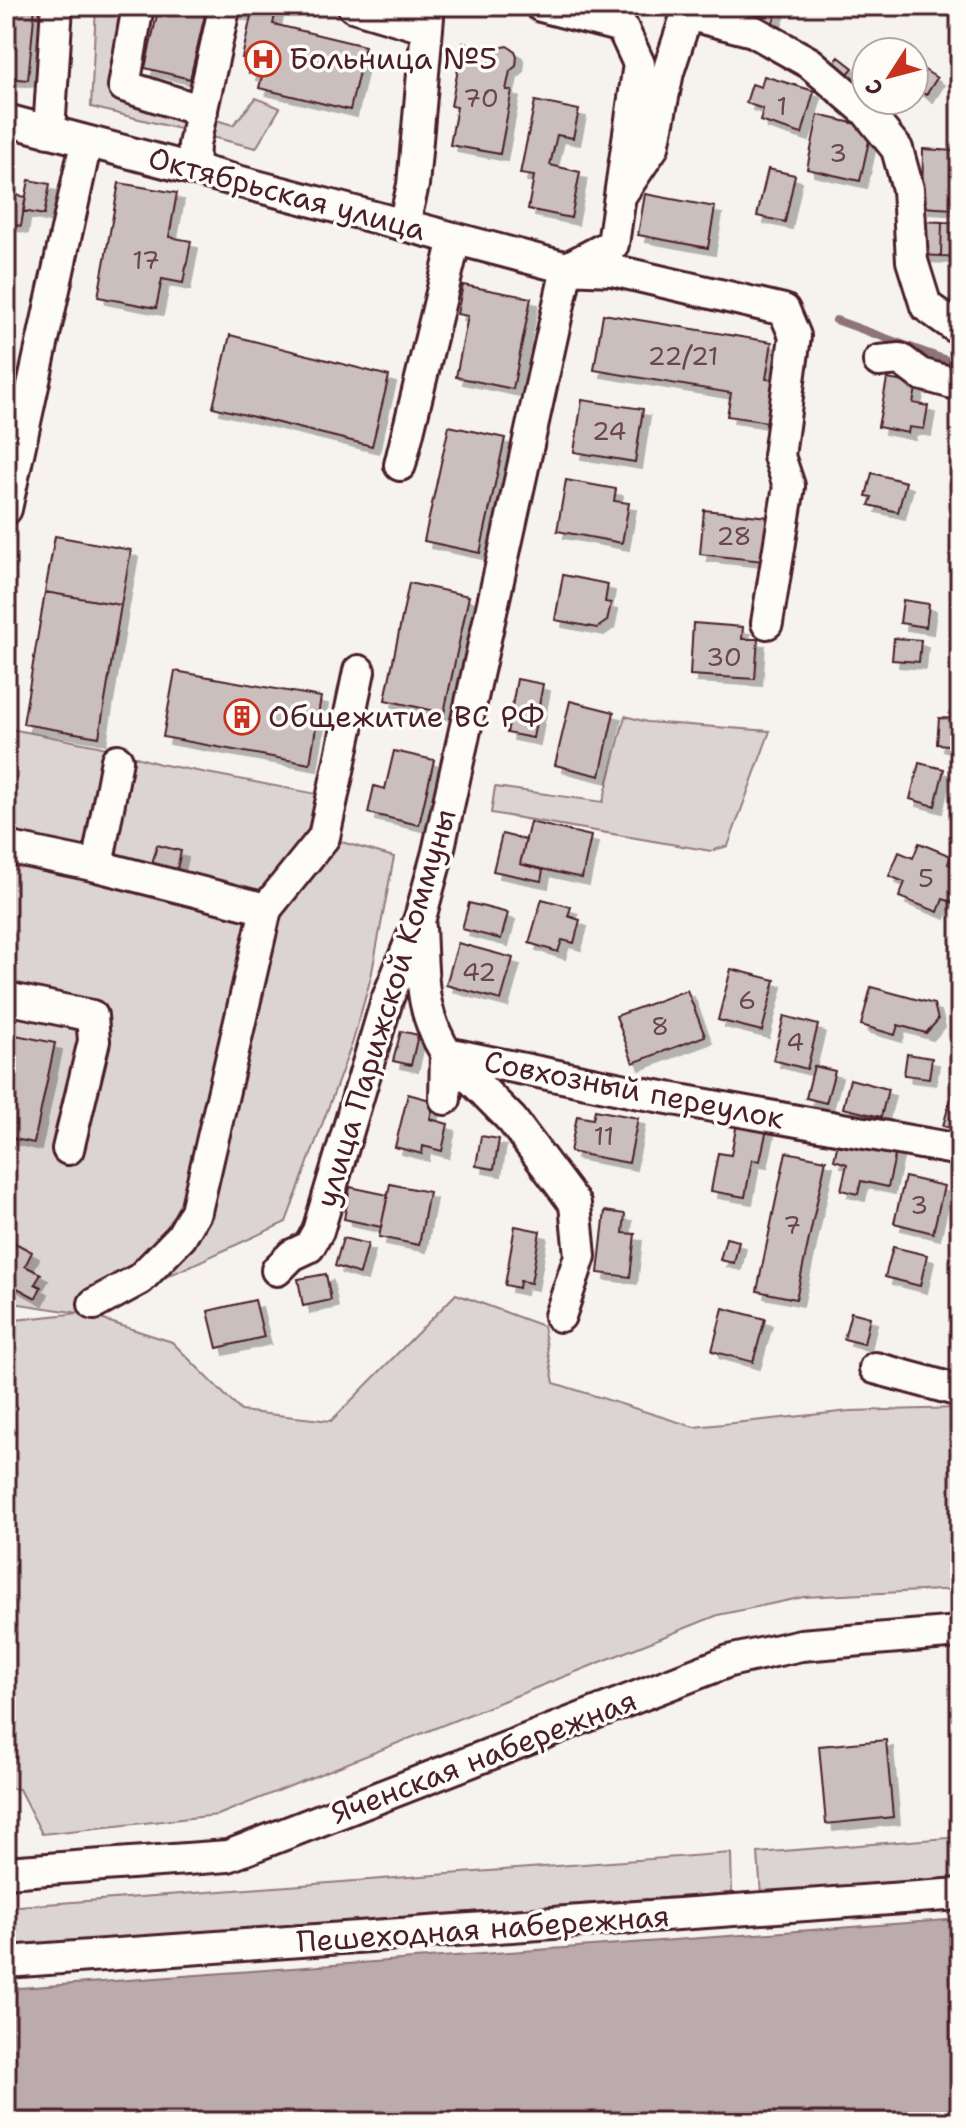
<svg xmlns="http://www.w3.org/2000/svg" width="966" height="2128" font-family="'Shantell Sans',sans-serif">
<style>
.green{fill:#dcd4d2;stroke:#937a7e;stroke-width:2}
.water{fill:#bbabac;stroke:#8e7378;stroke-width:2}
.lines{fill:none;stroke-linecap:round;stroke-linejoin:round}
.stream{stroke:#8e7378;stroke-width:8}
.building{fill:#cbbfbe;stroke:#4a1f2b;stroke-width:2;filter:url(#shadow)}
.minor-casing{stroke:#4a1f2b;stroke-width:36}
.minor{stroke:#fdfcf7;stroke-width:30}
.labels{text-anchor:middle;stroke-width:7;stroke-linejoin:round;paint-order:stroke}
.number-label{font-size:26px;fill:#6a4750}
.poi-label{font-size:30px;fill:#4a1f2b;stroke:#fdfcf7;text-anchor:start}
.street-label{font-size:30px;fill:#4a1f2b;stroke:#fdfcf7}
</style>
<defs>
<filter id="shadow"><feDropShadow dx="7" dy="7" stdDeviation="0" flood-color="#0004"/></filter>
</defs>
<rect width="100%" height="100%" fill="#f6f3ef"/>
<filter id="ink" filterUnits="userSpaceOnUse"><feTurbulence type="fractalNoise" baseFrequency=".0125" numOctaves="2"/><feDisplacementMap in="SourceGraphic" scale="16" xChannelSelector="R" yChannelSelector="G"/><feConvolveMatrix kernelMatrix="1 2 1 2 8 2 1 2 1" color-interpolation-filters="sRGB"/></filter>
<g filter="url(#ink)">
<path class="green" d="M96 6H119L113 89 233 125 256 98 280 108 256 148 91 107Z
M625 716 647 722 770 731 728 846 711 851 491 813 495 787 603 802Z
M6 728 98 746 160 764 317 794 324 837 394 857 371 977 353 1041 286 1222 85 1314 172 1342 241 1411 331 1421 456 1294 543 1326 554 1383 694 1427 850 1411 960 1408V1589L804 1597 718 1615 218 1815 42 1834 19 1789 6 1788V1321L79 1313 6 1302Z
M960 1837V1879L761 1895 758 1853Z
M731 1853 732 1893 6 1946V1907Z"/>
<path class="water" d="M960 1919V2122H6V1989Z"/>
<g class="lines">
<path class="stream" d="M836 320 960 365"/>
</g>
<path class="building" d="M12 6H35L28 80 6 78V13H12Z
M159 6H207L190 79 145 68Z
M210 6H277L273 24 365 46 350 110 259 88 262 76 249 73 252 60 242 58 251 16Z
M744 6H779L772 25 741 14Z
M463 43 496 49 507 46 515 51 517 56 516 66 510 71 506 90H512L500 154 450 145 457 107 451 106Z
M839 57 853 68 841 82 828 70Z
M915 64 937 78 926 95 914 87Z
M764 76 814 91 802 134 760 121 763 109 746 103 752 84 761 87Z
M535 101 579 110 573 138 557 135 550 165 580 172 571 218 528 209 534 176 520 174Z
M818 115 861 125 870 136 860 181 807 169Z
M923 149 955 151V164H960V193H954L953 209 922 207Z
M768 169 795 175 785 222 757 216Z
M29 180 50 184 44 215 23 211Z
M119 183 177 193 169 237 191 241 183 283 162 279 156 308 98 297Z
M6 193 26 197 21 226 6 223Z
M645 194 715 207 708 248 638 235Z
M919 221 942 222 941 256 918 255Z
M942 222 960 223V257L941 256Z
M463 285 531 298 513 389 456 377 468 316 457 314Z
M603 314 772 342 766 379 780 381 774 423 727 416 731 393 594 370Z
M230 335 389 376 372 446 213 407Z
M887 379 917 384 913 403 928 406 924 429 909 427 908 433 878 427Z
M582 400 643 409 635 462 574 452Z
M449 426 505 438 480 553 424 541Z
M872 473 906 482 898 512 869 505 872 497 866 496Z
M566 480 616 489 614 501 629 503 622 543 557 531Z
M704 510 768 517 763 561 700 554Z
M55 536 131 550 121 605 45 592Z
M563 575 608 584 605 602 611 603 607 621 597 628 555 620Z
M409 583 469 596 444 713 385 700Z
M45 592 121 605 99 737 23 724Z
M903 600 929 604 926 627 900 623Z
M693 623 743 627 742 639H758L755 679 690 675Z
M894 638 921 640 919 662 892 660Z
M175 671 321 697 310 764 163 737Z
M517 679 543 684 533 738 507 733Z
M570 701 614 712 600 776 555 765Z
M939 718 960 719V746L937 744Z
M394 751 434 760 419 825 368 813 374 786 385 789Z
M919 763 944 769 935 806 910 799Z
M530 822 591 836 582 878 520 864Z
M502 834 526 840 520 864 543 870 541 881 493 871Z
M919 843 951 856 948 864 960 868V879L952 902 943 899 938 912 899 897 905 882 889 876 899 852 913 858Z
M157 845 181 851 177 869 152 864Z
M542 899 571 907 568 916 580 920 574 943 562 940 558 952 529 943Z
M469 903 508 913 501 939 462 929Z
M458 943 513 958 501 1000 446 985Z
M731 969 775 980 762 1031 718 1020Z
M871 987 934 1004 938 1020 926 1033 898 1025 895 1035 861 1025Z
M687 990 705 1036 633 1063 616 1016Z
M784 1016 818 1025 807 1069 773 1060Z
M401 1031 418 1035 411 1065 393 1061Z
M6 1033 55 1043 34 1143 6 1137Z
M907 1054 932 1058 929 1078 904 1075Z
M814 1066 835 1071 826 1103 806 1098Z
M850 1079 888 1089 881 1117 843 1108Z
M954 1087 960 1088V1130L943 1126Z
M408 1094 434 1101 430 1119 448 1124 442 1151 423 1146 422 1154 395 1147Z
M595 1110 638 1118 629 1163 570 1152 577 1116 593 1119Z
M737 1123 767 1129 760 1161 752 1160 745 1197 711 1191 718 1153 731 1155Z
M840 1134 897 1147 888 1187 861 1181 858 1194 841 1190 847 1164 834 1160Z
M481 1136 499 1139 494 1169 476 1166Z
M786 1152 826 1160 796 1299 757 1291Z
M905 1177 944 1186 933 1233 894 1223Z
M390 1184 429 1192 419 1245 379 1237Z
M350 1187 388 1195 381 1227 344 1219Z
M605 1211 625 1214 623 1233 635 1234 630 1277 598 1273Z
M515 1226 540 1231 531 1283 520 1281 519 1288 505 1285Z
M6 1238 32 1252 25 1266 41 1274 35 1284 41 1287 36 1298 6 1282Z
M343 1238 368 1244 360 1274 335 1266Z
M726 1238 739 1241 734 1263 720 1260Z
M893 1247 927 1255 920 1286 885 1277Z
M326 1274 331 1300 303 1306 298 1279Z
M255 1300 264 1337 217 1348 208 1311Z
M723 1308 765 1319 753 1362 712 1351Z
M851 1312 870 1317 864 1344 844 1339Z
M886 1740 893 1817 826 1824 819 1746Z"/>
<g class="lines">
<defs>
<path id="minor" d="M138 6 124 86 202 111
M353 6 427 28
M541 6 622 27 639 64 613 244 569 267
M6 120 567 268 612 270 784 310 795 336 779 456 789 486 767 623
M49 132 57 6
M193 168 194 145 224 9
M622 193 653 147 668 72 687 14 753 31 810 63 867 112 897 149 908 189 912 261 926 306 960 330
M404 224 413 185 429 6
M879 361 900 359 920 374 960 385
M400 465 455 239
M6 509 86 143
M6 847 97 866 117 760
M97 866 266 909 324 837 359 671
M420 928C423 978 419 1008 446 1053L640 1093 960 1150
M6 998 92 1016 94 1041 68 1149
M445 1099 446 1053 512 1120 575 1204 580 1256 560 1316
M277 1270 292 1255 309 1247 318 1231 387 1000 420 918 438 852 567 268
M94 1304 140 1279 181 1237 196 1211 266 909
M875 1368 960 1391
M6 1872 228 1856 729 1661 801 1645 960 1632
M6 1962 960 1894"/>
</defs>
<use href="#minor" class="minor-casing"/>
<use href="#minor" class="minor"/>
</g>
</g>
<defs>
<symbol id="hospital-ring" viewBox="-11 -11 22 22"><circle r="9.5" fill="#fdfcf7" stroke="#c8321e" stroke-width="1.5"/><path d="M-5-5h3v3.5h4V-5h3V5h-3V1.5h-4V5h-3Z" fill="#c8321e"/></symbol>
<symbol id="building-ring" viewBox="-11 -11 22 22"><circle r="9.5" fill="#fdfcf7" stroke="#c8321e" stroke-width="1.5"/><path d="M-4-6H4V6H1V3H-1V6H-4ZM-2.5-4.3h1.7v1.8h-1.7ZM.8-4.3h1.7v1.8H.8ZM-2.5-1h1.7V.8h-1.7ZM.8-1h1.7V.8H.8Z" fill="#c8321e"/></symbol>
</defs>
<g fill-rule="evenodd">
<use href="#hospital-ring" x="243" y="39" width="40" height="40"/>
<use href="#building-ring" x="222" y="697" width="40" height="40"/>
</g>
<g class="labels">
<g class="number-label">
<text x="481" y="107">70</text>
<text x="782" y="115">1</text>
<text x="838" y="162">3</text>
<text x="146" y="269">17</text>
<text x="683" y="365">22/21</text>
<text x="609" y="440">24</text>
<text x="734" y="545">28</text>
<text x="724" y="666">30</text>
<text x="926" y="887">5</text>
<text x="479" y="981">42</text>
<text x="747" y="1009">6</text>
<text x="660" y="1035">8</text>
<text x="795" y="1051">4</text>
<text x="604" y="1145">11</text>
<text x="919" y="1214">3</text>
<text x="792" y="1234">7</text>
</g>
<g class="poi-label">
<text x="289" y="69">Больница №5</text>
<text x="268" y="727">Общежитие ВС РФ</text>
</g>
<g class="street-label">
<text transform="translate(287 194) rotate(15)" y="10">Октябрьская улица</text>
<text transform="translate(386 1008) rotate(-73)" y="10">улица Парижской Коммуны</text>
<text transform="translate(634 1090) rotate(11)" y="10">Совхозный переулок</text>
<text transform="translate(484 1757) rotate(-21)" y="10">Яченская набережная</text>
<text transform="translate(483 1929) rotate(-4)" y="10">Пешеходная набережная</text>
</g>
</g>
<rect width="966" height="2128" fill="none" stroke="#fdfcf7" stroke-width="32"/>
<rect x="16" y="16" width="934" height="2096" fill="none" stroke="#4a1f2b" stroke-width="3" filter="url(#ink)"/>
<g transform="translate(890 76) rotate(234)"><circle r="38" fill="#fdfcf7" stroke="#b5a4a5" stroke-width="2"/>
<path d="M0-6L14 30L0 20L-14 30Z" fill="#c8321e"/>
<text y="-12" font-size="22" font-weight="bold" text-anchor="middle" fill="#4a1f2b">С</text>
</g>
</svg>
